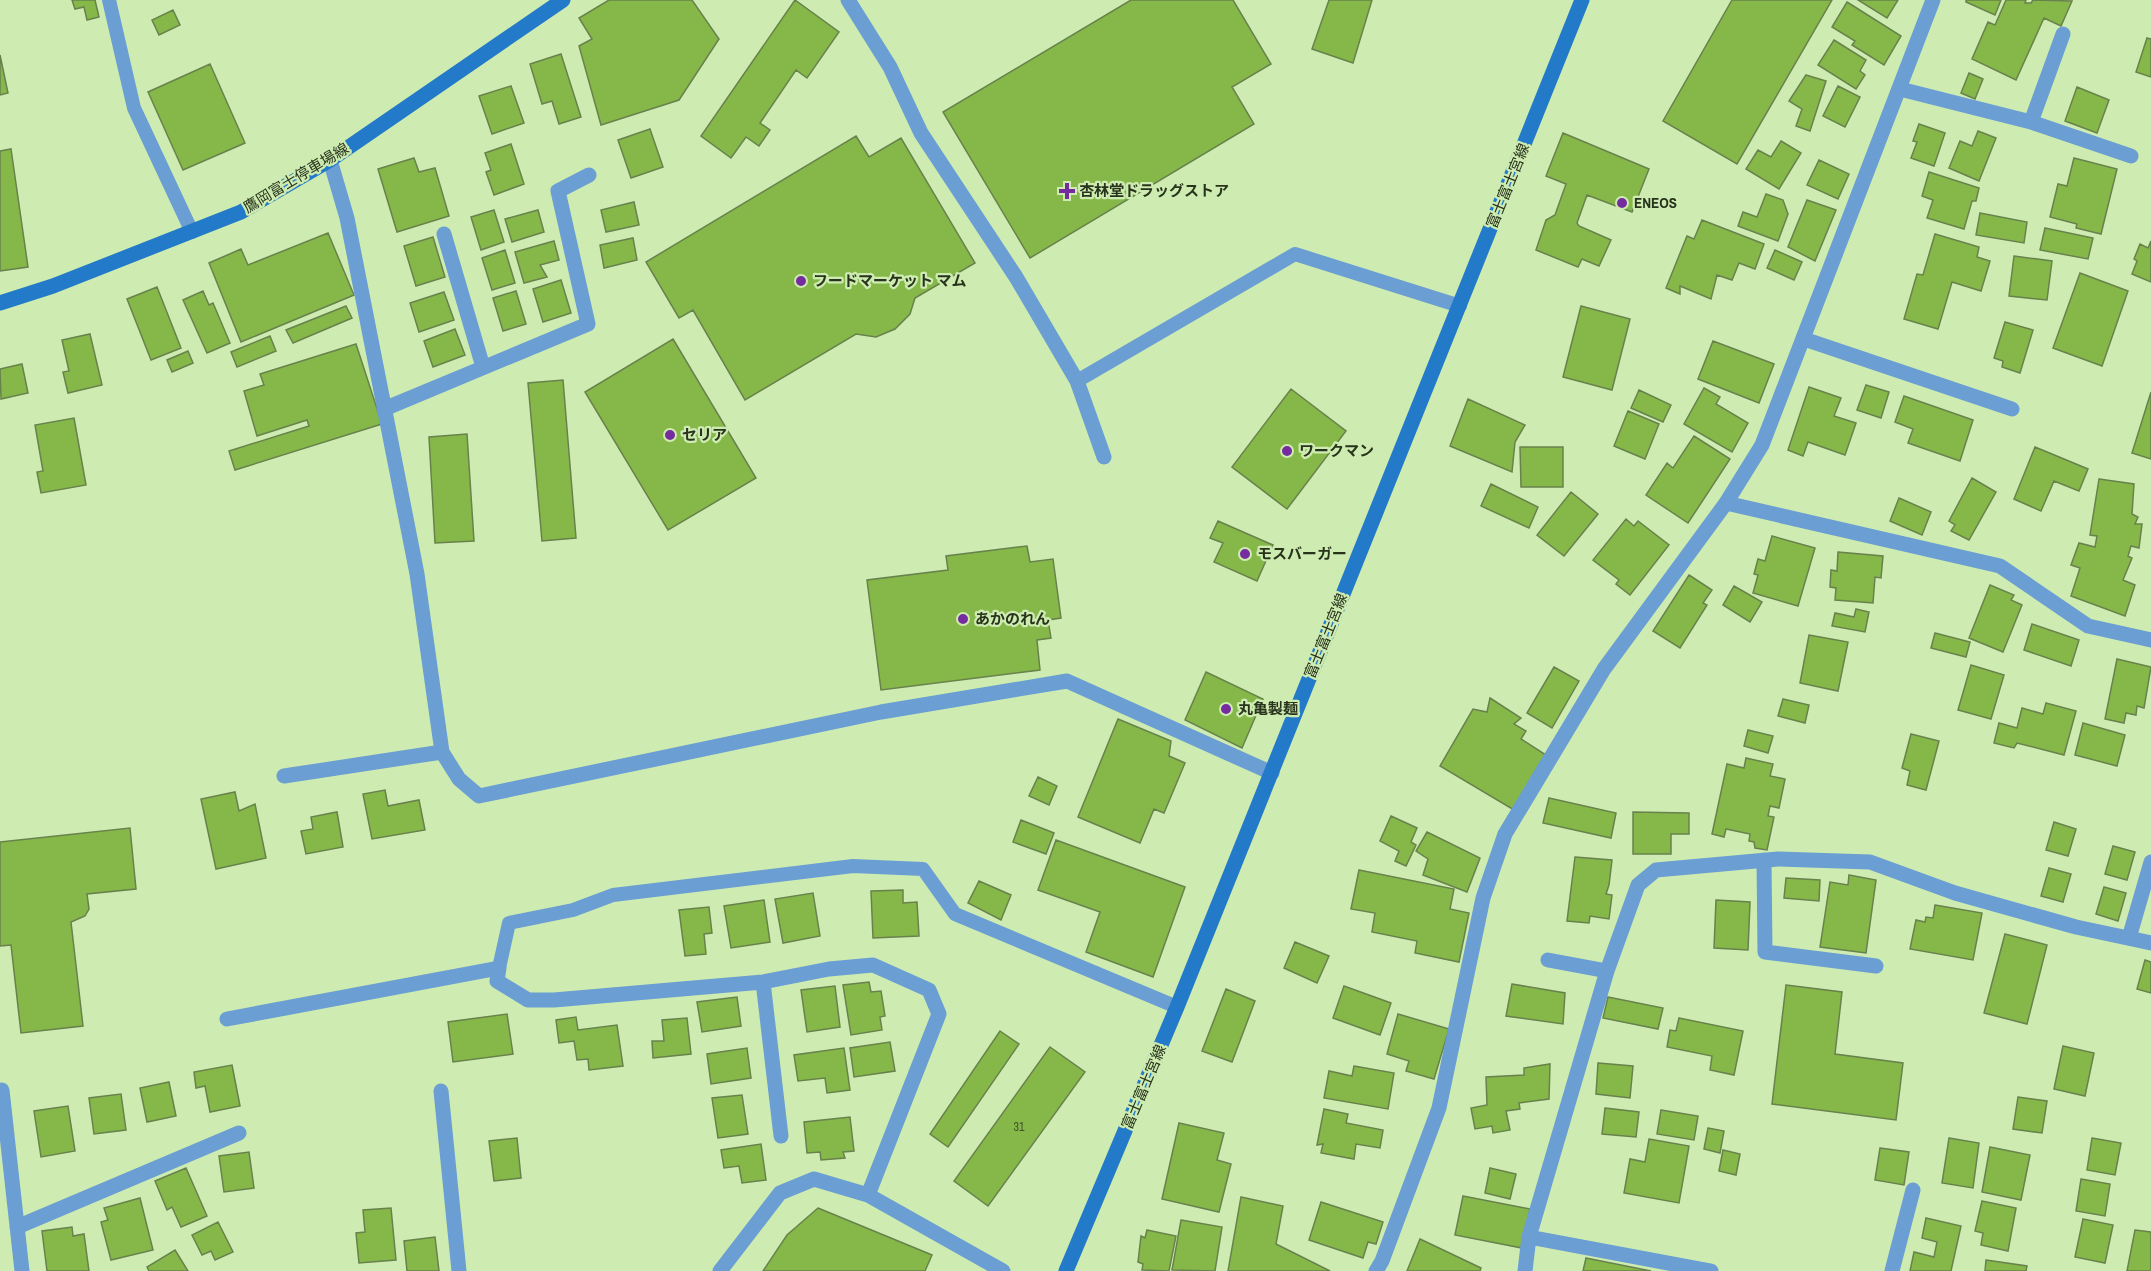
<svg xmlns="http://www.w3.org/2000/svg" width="2151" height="1271" font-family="'Archivo Narrow','Noto Sans JP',sans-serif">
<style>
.building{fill:#86b849;stroke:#67824c;stroke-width:1.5}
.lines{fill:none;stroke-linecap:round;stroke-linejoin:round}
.lane{stroke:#6b9ed2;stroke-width:14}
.street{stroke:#6b9ed2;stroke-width:15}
.secondary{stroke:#237ac8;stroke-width:15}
.poi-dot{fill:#752c9f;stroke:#ceecb1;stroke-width:2}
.labels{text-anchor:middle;stroke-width:4.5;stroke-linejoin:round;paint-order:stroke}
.number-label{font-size:12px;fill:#405427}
.street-label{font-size:15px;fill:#28331c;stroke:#ceecb1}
.poi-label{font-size:15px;font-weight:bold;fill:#28331c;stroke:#ceecb1;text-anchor:start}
</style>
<rect width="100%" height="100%" fill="#ceecb1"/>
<path class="building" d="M72 0H95L99 17 87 20 84 7 75 9Z
M609 0H692L719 39 679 100 601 125 579 46 592 39 579 18Z
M795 0 839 32 807 78 796 70 760 123 770 130 759 146 746 137 731 158 701 136Z
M1131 0H1233L1271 64 1232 87 1254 124 1030 258 943 112Z
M1329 0H1372L1353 63 1312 49Z
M1732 0H1832L1737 164 1663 121Z
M1858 0H1898L1887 18Z
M1966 0H2001L1995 15 1966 2Z
M2006 0H2026L2025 3H2031L2033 0 2072 1 2061 26 2044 18 2016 80 1972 59 1988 22 1995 25Z
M1847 2 1901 36 1884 65 1852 45 1855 41 1832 27Z
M173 10 180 25 159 35 152 20Z
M2147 38 2151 39V77L2136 72Z
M1834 40 1866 60 1860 71 1865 75 1856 89 1818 65Z
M561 54 581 117 559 124 552 101 542 104 530 64Z
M0 55 8 93 0 95Z
M210 64 245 143 183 170 148 92Z
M1969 73 1983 79 1975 99 1961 93Z
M1806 75 1826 81 1810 131 1796 126 1802 109 1789 101Z
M511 86 524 123 492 134 479 96Z
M1838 86 1860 97 1845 127 1823 116Z
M2077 87 2109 100 2097 133 2065 121Z
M1919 124 1945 133 1934 166 1911 158 1917 142 1913 141Z
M650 129 663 167 631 178 618 140Z
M1978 131 1996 138 1979 181 1949 168 1960 141 1972 146Z
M1563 133 1649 169 1632 212 1587 195 1577 223 1579 226 1611 240 1599 266 1582 259 1578 267 1536 250 1546 220 1555 215 1566 184 1546 176Z
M856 136 869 157 901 138 975 263 915 298 910 314 895 329 876 337 856 334 745 400 693 310 679 318 646 262Z
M1781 141 1801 153 1779 189 1746 169 1758 150 1771 157Z
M511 144 524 184 494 195 486 172 491 170 485 153Z
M11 149 28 267 0 271V151Z
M414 158 419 172 435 168 449 216 397 232 378 169Z
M2074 158 2117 169 2101 234 2076 228 2077 224 2050 217 2058 184 2067 186Z
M1819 160 1849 174 1838 199 1807 185Z
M1929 172 1979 188 1976 201H1972L1964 229 1927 218 1933 200 1922 196Z
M1766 194 1783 200 1788 214 1778 241 1738 226 1743 212 1757 217Z
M1807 200 1836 210 1815 261 1788 247Z
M634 202 639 225 606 232 601 210Z
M494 210 504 242 481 250 471 217Z
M538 210 544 232 512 242 505 219Z
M1980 213 2027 222 2024 243 1976 235Z
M1702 220 1764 244 1755 269 1739 263 1732 280 1717 275 1711 299 1680 286V294L1666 288 1687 236 1694 239Z
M2045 228 2093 238 2088 259 2040 250Z
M328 233 354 295 241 342 209 263 241 249 248 265Z
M1935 234 1979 247 1977 257 1990 261 1981 291 1952 282 1938 329 1904 319 1917 274 1923 275Z
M433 237 445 277 416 286 404 246Z
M633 238 637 260 604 268 600 245Z
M554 241 559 260 540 265 547 277 524 283 515 252Z
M2151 241V282L2132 274 2137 261 2134 259 2140 244 2148 248Z
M505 250 515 283 492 290 482 258Z
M1775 250 1802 262 1794 280 1767 268Z
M2014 256 2052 261 2047 300 2009 296Z
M2080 273 2128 291 2102 366 2053 348Z
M561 280 571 313 543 322 533 289Z
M157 287 181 348 151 360 127 299Z
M203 291 209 305 213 303 230 343 207 353 183 300Z
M516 291 526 324 503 331 493 298Z
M444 292 454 320 419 332 410 303Z
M346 306 352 318 293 343 286 330Z
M1581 306 1630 319 1612 390 1563 377Z
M2005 322 2033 330 2020 373 2002 367 2003 361 1994 358Z
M455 329 465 355 433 367 424 341Z
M90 334 102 385 68 393 63 372 69 371 62 340Z
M270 336 276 351 237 367 231 352Z
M673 339 756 478 668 530 585 392Z
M1713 341 1774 364 1759 403 1698 379Z
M356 344 382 424 235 470 229 451 309 426 307 420 257 436 244 391 264 385 260 374Z
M188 351 193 363 172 372 167 360Z
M22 364 28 393 1 399 0 369Z
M563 380 576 538 542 541 528 383Z
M1866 385 1889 392 1881 418 1857 410Z
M1809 387 1841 398 1834 416 1856 423 1845 455 1808 442 1803 456 1788 450Z
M1704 388 1720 397 1716 404 1748 423 1732 452 1684 424Z
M1291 389 1346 431 1287 509 1232 467Z
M1639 390 1671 405 1663 422 1631 408Z
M2151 392V459L2132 453Z
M1904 396 1973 420 1960 461 1908 443 1913 429 1895 422Z
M1468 399 1525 425 1515 442 1512 472 1450 446Z
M1628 411 1659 424 1645 459 1614 446Z
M74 418 86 485 41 493 37 472 43 471 35 425Z
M467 434 474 541 435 543 429 437Z
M1694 436 1730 459 1688 523 1646 495 1667 463 1673 468Z
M1520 447H1563V487H1521Z
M2035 447 2088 469 2079 491 2054 481 2041 511 2014 499Z
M1972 478 1996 492 1969 540 1951 531 1955 525 1949 521Z
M2099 479 2134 484 2132 514 2138 517 2135 524H2142L2139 548 2131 546 2128 556 2132 558 2123 580 2135 585 2125 616 2071 596 2080 568 2071 565 2079 543 2095 547 2097 536 2090 535Z
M1491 484 1538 507 1529 528 1481 506Z
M1571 492 1598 514 1564 556 1537 535Z
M1899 498 1931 512 1922 535 1890 521Z
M1626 519 1634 526 1638 521 1669 545 1630 595 1616 584 1619 580 1593 560Z
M1218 521 1273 545 1257 581 1214 562 1223 543 1210 538Z
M1772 536 1815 548 1798 606 1753 593 1758 575 1754 574 1758 559 1765 561Z
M1027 546 1030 562 1053 559 1061 618 1048 620 1051 638 1037 640 1040 670 881 690 867 580 948 570 946 556Z
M1838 552 1883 556 1881 578 1875 577 1873 603 1835 600 1836 588 1830 587 1831 570 1837 571Z
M1689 575 1712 590 1703 603 1707 605 1680 648 1653 631Z
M1990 585 2014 595 2011 600 2022 605 2003 652 1969 638Z
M1734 586 1762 602 1750 622 1723 605Z
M1856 609 1869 612 1865 632 1832 626 1835 613 1854 617Z
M2032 624 2079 640 2071 666 2024 650Z
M1935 633 1970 642 1966 657 1931 648Z
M1809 635 1848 642 1838 691 1800 683Z
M2117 659 2151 667 2144 708 2137 706 2136 715 2126 713 2124 723 2105 719Z
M1971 665 2004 675 1991 719 1958 710Z
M1554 667 1579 681 1552 728 1527 713Z
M1206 672 1263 699 1242 748 1185 720Z
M1490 698 1521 718 1514 724 1526 731 1521 739 1546 755 1514 810 1440 766 1473 709 1487 712Z
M1783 699 1809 705 1805 723 1778 716Z
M2046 703 2076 711 2064 755 2017 743 2014 748 1994 743 1999 723 2017 728 2022 708 2043 714Z
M1118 719 1171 741 1169 756 1185 763 1164 813 1154 809 1140 843 1078 817Z
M2083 723 2125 735 2117 766 2075 755Z
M1748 730 1773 736 1768 753 1744 746Z
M1911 734 1939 741 1926 790 1907 785 1910 771 1902 768Z
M1746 758 1773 764 1770 776 1785 779 1779 808 1770 806 1768 816 1774 817 1767 850 1755 848 1754 842 1749 841 1750 834 1726 829 1724 837 1712 834 1727 764 1744 768Z
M1038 777 1057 786 1049 805 1029 796Z
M385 790 388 806 419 800 425 830 372 839 363 794Z
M235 792 239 811 255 804 266 858 216 869 201 799Z
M1549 798 1616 813 1611 838 1543 823Z
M337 812 343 847 306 854 301 831 313 829 311 817Z
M1633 812 1689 813V834H1671V854H1633Z
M1391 816 1417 828 1411 842 1416 845 1406 866 1395 861 1399 851 1380 841Z
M1021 820 1054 833 1046 854 1013 842Z
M2054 822 2076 829 2068 856 2046 850Z
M130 828 136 889 87 894 89 909 85 916 71 922 83 1026 21 1033 11 945 0 946V842Z
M1427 832 1480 858 1467 892 1423 875 1428 859 1416 851Z
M1056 840 1185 887 1153 977 1086 952 1100 912 1038 890Z
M2113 846 2135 852 2127 880 2105 874Z
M1575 857 1612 860 1609 885 1606 894 1612 895 1609 919 1590 916 1589 923 1567 921Z
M2049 868 2071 874 2063 902 2041 896Z
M1359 870 1454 889 1450 909 1469 913 1459 962 1415 953 1417 941 1372 932 1375 913 1351 909Z
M1849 875 1876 880 1866 953 1820 947 1830 882 1848 885Z
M1786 878 1820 880 1819 901 1784 898Z
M979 881 1011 895 1001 920 968 903Z
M2104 887 2126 893 2118 921 2096 914Z
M903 890V903L917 902 919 936 873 938 871 891Z
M813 893 820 936 783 943 775 899Z
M764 900 770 942 731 948 724 906Z
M1716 900 1750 902 1748 950 1714 948Z
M1935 905 1982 913 1973 960 1910 949 1916 920 1925 922 1926 917 1933 918Z
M709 907 712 933 704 934 706 954 685 956 679 910Z
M2005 934 2047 945 2027 1024 1984 1013Z
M1295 942 1329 956 1317 983 1284 968Z
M2145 960 2151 962V993L2137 989Z
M869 982 871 992 881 991 885 1016 880 1017 882 1030 851 1035 843 985Z
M1512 984 1565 993 1563 1024 1506 1016Z
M1786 985 1842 992 1835 1054 1903 1063 1896 1120 1772 1104Z
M835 986 840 1027 807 1032 801 990Z
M1344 986 1391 1003 1380 1035 1333 1018Z
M1226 989 1255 1001 1232 1062 1202 1051Z
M737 997 741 1026 702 1032 697 1002Z
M1608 997 1663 1008 1658 1029 1603 1018Z
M507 1014 513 1054 453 1062 448 1022Z
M1398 1014 1449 1029 1434 1079 1406 1071 1409 1061 1387 1054Z
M576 1017 578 1030 617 1025 623 1066 589 1070 588 1059 577 1060 574 1041 559 1043 556 1020Z
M687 1018 691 1054 653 1058 652 1041H664L662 1020Z
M1679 1018 1743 1031 1734 1075 1710 1070 1712 1056 1667 1047 1670 1030 1676 1031Z
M1000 1031 1019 1044 948 1147 930 1134Z
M890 1042 895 1071 854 1077 850 1048Z
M2063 1046 2094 1053 2085 1096 2054 1089Z
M1050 1047 1085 1072 988 1206 954 1181Z
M747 1048 751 1078 711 1084 707 1054Z
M844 1048 850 1090 827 1093 825 1078 798 1081 794 1055Z
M1598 1063 1633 1066 1630 1098 1596 1094Z
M1550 1064 1549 1099 1519 1103 1520 1109 1506 1111 1510 1130 1493 1133 1492 1126 1475 1129 1471 1108 1487 1105 1486 1077 1524 1075V1068Z
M232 1065 240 1106 210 1112 205 1086 196 1088 194 1072Z
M1354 1066 1394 1073 1388 1109 1324 1098 1329 1071 1352 1076Z
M169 1082 176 1116 147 1122 140 1088Z
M121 1094 126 1130 94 1134 89 1098Z
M742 1095 748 1134 718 1138 712 1098Z
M2018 1097 2047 1101 2042 1133 2013 1129Z
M68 1106 75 1151 41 1157 34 1111Z
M1605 1108 1639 1112 1636 1137 1602 1134Z
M1324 1109 1348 1114 1346 1123 1383 1130 1380 1148 1356 1144 1354 1159 1321 1153 1323 1144 1317 1145Z
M1661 1110 1698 1116 1694 1140 1657 1134Z
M850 1117 854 1151 843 1152 845 1158 821 1160 820 1152 807 1153 804 1122Z
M1179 1123 1224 1133 1217 1160 1231 1164 1219 1212 1162 1199Z
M1708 1128 1724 1131 1720 1153 1704 1149Z
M517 1138 521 1178 494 1181 489 1141Z
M1949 1138 1979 1143 1973 1188 1942 1183Z
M2092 1138 2121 1143 2115 1175 2087 1170Z
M1649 1139 1689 1146 1679 1203 1624 1193 1630 1159 1645 1162Z
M761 1144 766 1180 742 1183 739 1166 724 1168 721 1150Z
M1990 1147 2030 1155 2021 1200 1982 1192Z
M1880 1148 1909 1152 1904 1185 1875 1180Z
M1723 1150 1740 1154 1736 1175 1719 1171Z
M249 1152 254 1188 224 1192 219 1156Z
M186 1168 207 1216 181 1227 172 1207 167 1210 155 1181Z
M1490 1168 1516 1174 1510 1199 1485 1193Z
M2081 1179 2110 1184 2105 1216 2076 1211Z
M1463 1196 1530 1209 1522 1248 1455 1235Z
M1241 1197 1283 1206 1276 1244 1330 1271H1228Z
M140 1198 153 1250 111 1260 101 1222 108 1220 104 1208Z
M1982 1201 2016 1208 2008 1251 1981 1245 1983 1233 1975 1231Z
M1321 1202 1383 1222 1376 1244 1368 1242 1363 1258 1309 1240Z
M391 1208 396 1260 359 1263 356 1233 365 1232 363 1210Z
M818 1208 932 1255 925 1271H763L787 1235Z
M1926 1218 1961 1226 1951 1271H1910L1914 1252 1934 1257 1937 1242 1922 1238Z
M2083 1219 2113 1225 2105 1263 2075 1257Z
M1181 1220 1222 1227 1215 1271 1172 1270Z
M218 1222 233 1252 215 1260 211 1251 202 1255 192 1235Z
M72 1227 73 1236 84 1234 89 1271H47L42 1231Z
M1147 1230 1176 1236 1169 1271 1142 1270 1143 1264 1138 1262 1141 1236 1145 1238Z
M2135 1230 2151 1232V1271H2127Z
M435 1237 439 1271H407L404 1241Z
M1420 1239 1481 1268 1480 1271H1407Z
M175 1250 188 1271H149L147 1267Z
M1586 1258 1651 1271H1583Z
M1986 1260 2027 1266 2026 1271H1985Z"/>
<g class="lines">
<path class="lane" d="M109 0 134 108 192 232
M1077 381 1295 254 1460 306
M499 968 509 923 573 910 613 895 853 866 923 869 955 914 1177 1007"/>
<path class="street" d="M848 0 890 67 921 133 1016 277 1077 381 1104 457
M1900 89 2031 122 2131 156
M2031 122 2063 34
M330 160 347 218 417 574 442 752 459 779 479 796 881 712 1067 681 1272 773
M444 234 483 367
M1804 339 2012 409
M384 409 588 324 558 191 589 175
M1726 503 2000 566 2088 626 2151 640
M284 776 442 752
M1764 860 1765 952 1876 966
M2129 938 2151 862
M1607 971 1638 885 1656 870 1778 859 1870 862 1955 893 2076 927 2151 943
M763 982 781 1136
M227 1019 499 968 497 981 528 1000H554L763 982 829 969 873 965 929 990 939 1014 868 1195
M2 1090 22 1271
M441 1091 459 1271
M17 1227 239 1133
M1529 1237 1711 1271
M720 1271 780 1193 814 1179 868 1195 1003 1271
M1376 1271 1382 1261 1439 1108 1483 898 1505 834 1604 669 1726 503 1762 445 1933 0
M1525 1271 1529 1237 1607 971 1548 960
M1892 1271 1913 1190"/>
<path class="secondary" d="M0 303 53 286 241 212 330 160 563 0
M1066 1271 1177 1007 1582 0"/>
</g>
<g class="poi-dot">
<path d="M1064 182h6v6h6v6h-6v6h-6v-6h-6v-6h6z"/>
<circle cx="1622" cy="203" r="6"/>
<circle cx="801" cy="281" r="6"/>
<circle cx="670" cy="435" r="6"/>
<circle cx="1287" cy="451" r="6"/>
<circle cx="1245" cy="554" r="6"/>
<circle cx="963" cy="619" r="6"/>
<circle cx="1226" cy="709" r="6"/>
</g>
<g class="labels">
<g class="number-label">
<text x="1019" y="1131">31</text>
</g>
<g class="street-label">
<text transform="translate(296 178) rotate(-31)" y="5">鷹岡富士停車場線</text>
<text transform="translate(1508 186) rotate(-68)" y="5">富士富士宮線</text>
<text transform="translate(1326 636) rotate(-68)" y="5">富士富士宮線</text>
<text transform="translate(1144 1087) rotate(-67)" y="5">富士富士宮線</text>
</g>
<g class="poi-label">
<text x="1079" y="196">杏林堂ドラッグストア</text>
<text x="1634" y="208">ENEOS</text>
<text x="813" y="286">フードマーケット マム</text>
<text x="682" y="440">セリア</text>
<text x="1299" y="456">ワークマン</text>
<text x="1257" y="559">モスバーガー</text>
<text x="975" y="624">あかのれん</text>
<text x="1238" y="714">丸亀製麺</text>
</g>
</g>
</svg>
